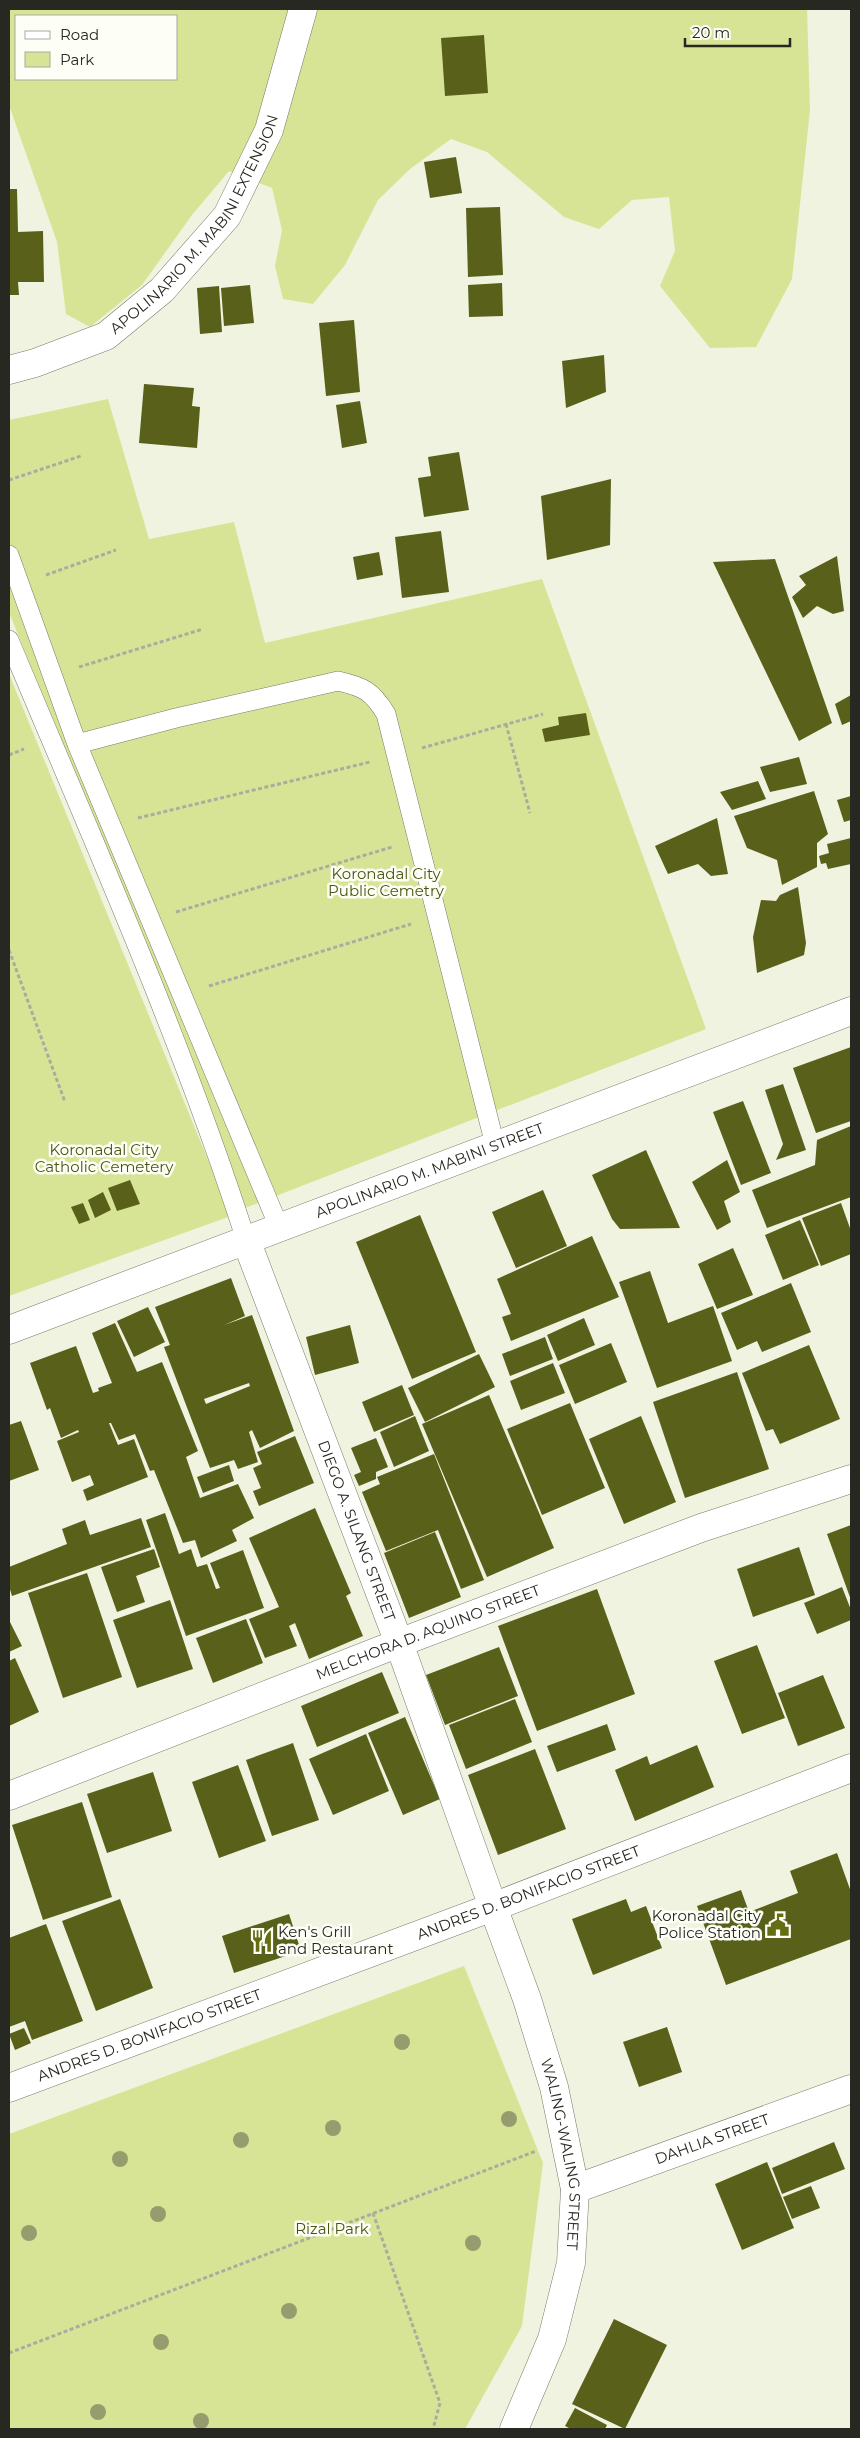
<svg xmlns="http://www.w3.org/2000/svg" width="860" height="2438" font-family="Montserrat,sans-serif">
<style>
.green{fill:#d8e495;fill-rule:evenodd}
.building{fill:#58601a;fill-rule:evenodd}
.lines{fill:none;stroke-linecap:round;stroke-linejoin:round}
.service-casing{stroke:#787c6a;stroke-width:20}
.minor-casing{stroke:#787c6a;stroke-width:29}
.tertiary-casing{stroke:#787c6a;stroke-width:29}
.path{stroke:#aaad9e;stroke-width:3;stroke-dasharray:4 2.5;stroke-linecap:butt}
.service{stroke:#fff;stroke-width:19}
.minor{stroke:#fff;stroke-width:28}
.tertiary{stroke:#fff;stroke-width:28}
.tree{fill:#969c6e}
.labels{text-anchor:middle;stroke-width:5;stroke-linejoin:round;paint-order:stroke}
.street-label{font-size:15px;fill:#272821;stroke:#fdfff7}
.park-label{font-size:15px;fill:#4d5412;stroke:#fdfff7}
.poi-label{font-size:15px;fill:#272821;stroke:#fdfff7;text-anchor:end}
</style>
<rect width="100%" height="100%" fill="#eff3df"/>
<path class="green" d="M9 9H807L810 110 792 279 756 347 710 348 660 286 675 251 669 197 632 200 599 229 564 217 487 152 451 139 410 169 378 200 345 265 313 304 283 299 275 266 282 230 272 188 229 171 192 215 142 285 90 327 66 314 57 242 9 105ZM16 16H176V79H16Z
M108 399 149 539 234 522 265 643 542 579 706 1029 245 1208 9 612V420Z
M9 674 231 1216 9 1296Z
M464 1966 543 2163 522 2326 465 2429H9V2134Z"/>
<path class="building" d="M484 35 488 93 445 96 441 38Z
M456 157 462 193 430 198 424 162Z
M9 189H17L18 232 43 231 44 282H18L19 295H9Z
M500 207 503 275 468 277 466 208Z
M502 283 503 316 469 317 468 285Z
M250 285 254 323 224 326 221 288Z
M219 286 222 332 200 334 197 288Z
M354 320 360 392 326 396 319 323Z
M604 355 606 392 566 408 562 361Z
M144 384 194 388 192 406 200 407 197 448 139 443Z
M360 401 367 443 342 448 336 405Z
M459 452 469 510 424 517 418 478 431 476 428 457Z
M611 479 610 545 547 560 541 496Z
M441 531 449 592 402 598 395 537Z
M379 552 383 575 357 580 353 557Z
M837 556 844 611 833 614 817 606 803 618 792 597 806 585 799 576Z
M775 559 832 723 799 741 713 562Z
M851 695V721L842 725 835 704Z
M586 713 590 735 545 742 542 729 559 725 558 717Z
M799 757 807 784 770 792 760 767Z
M758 781 766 799 732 810 720 792Z
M814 791 828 834 817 843V867L782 885 777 860 747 848 734 816Z
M851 796V820L844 822 837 800Z
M717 818 728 874 711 876 698 864 668 874 655 846Z
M851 838V864L828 869 826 863 821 864 819 856 829 853 827 844Z
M798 887 806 943 804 955 757 973 753 937 761 900 776 901 780 895Z
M851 1047V1121L816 1133 793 1068Z
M783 1084 806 1150 776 1160 783 1144 765 1090Z
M743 1101 771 1173 741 1185 713 1112Z
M851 1126V1197L767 1228 752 1190 815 1165 817 1140Z
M646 1150 680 1228 620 1229 612 1219 592 1175Z
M727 1160 740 1192 724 1201 731 1222 717 1230 692 1182Z
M130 1180 140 1204 117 1211 108 1188Z
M543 1190 567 1246 516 1268 492 1212Z
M103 1192 111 1210 95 1218 88 1200Z
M83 1203 90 1220 79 1224 71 1207Z
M841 1203 851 1231V1254L821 1266 802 1218Z
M420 1215 476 1352 412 1379 356 1242Z
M800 1220 819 1265 783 1280 765 1235Z
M592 1236 619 1297 511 1341 502 1317 511 1314 497 1279Z
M733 1248 753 1295 717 1309 698 1264Z
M650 1271 668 1323 713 1306 732 1361 657 1388 619 1282Z
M231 1278 245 1316 224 1325 252 1315 294 1431 260 1448 252 1430 249 1432 258 1462 238 1469 234 1460 210 1468 164 1347 170 1345 155 1307ZM249 1383 250 1386 206 1404 204 1399Z
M791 1283 811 1332 762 1352 757 1341 737 1350 721 1313Z
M148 1307 165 1342 134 1357 117 1321Z
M584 1318 595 1345 558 1361 547 1335Z
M115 1323 137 1372 162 1362 198 1451 186 1457 200 1498 238 1484 254 1518 232 1530 237 1541 201 1558 195 1540 183 1543 154 1470 150 1471 135 1434 119 1440 111 1423H109L118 1445 134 1439 148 1477 87 1501 83 1490 94 1485 90 1475 72 1482 57 1441 79 1432 78 1430 61 1438 50 1408 47 1410 30 1363 76 1346 93 1393 99 1391 98 1388 112 1383 92 1333Z
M350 1325 359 1363 315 1375 306 1337Z
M545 1337 553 1359 510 1376 502 1354Z
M611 1343 627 1382 575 1404 559 1365Z
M809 1345 840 1419 780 1444 773 1429 766 1431 742 1373Z
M479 1354 495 1387 425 1422 408 1388Z
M553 1363 565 1393 521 1410 510 1381Z
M737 1372 769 1469 685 1498 653 1402Z
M402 1385 414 1415 374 1432 362 1402Z
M489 1395 554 1548 487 1577 422 1424Z
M570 1403 605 1488 542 1515 507 1429Z
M415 1416 429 1451 394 1467 380 1432Z
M641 1416 676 1502 624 1524 589 1439Z
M21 1421 39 1470 9 1481V1425Z
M295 1436 314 1483 259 1506 253 1491 261 1488 253 1468 262 1464 257 1452Z
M376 1438 388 1467 376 1472V1479L359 1486 354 1475 361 1472 351 1448Z
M434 1454 484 1580 461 1589 438 1530 386 1551 362 1492 380 1484 377 1477Z
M229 1465 234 1481 203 1493 197 1477Z
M315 1508 351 1593 346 1596 363 1636 309 1659 295 1623 289 1626 297 1646 265 1658 249 1619 279 1607 249 1538Z
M165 1513 179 1554 191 1549 197 1567 207 1564 216 1589 220 1588 210 1563 243 1550 264 1608 186 1636 146 1520Z
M141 1518 151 1547 12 1596 9 1586V1567L67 1544 62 1529 85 1520 90 1535Z
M851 1525V1600L827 1534Z
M435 1532 461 1597 409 1618 384 1553Z
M799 1547 815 1595 753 1617 737 1569Z
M154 1549 160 1567 136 1576 145 1602 117 1612 101 1567Z
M87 1573 122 1677 63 1698 28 1593Z
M842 1587 851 1610V1620L817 1634 804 1603Z
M597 1589 635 1694 537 1731 498 1626Z
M170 1600 193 1669 137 1688 113 1620Z
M246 1619 263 1663 213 1683 196 1638Z
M9 1620 22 1646 9 1652Z
M757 1645 785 1718 742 1734 714 1661Z
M499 1647 518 1696 445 1725 426 1675Z
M15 1658 39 1712 9 1726V1661Z
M382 1672 399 1713 317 1747 301 1706Z
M823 1675 845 1728 798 1746 778 1693Z
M515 1699 532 1742 466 1769 449 1725Z
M405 1717 440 1799 403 1815 368 1733Z
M607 1724 616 1750 557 1772 547 1746Z
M366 1734 389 1791 333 1815 309 1759Z
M293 1743 319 1820 272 1836 246 1760Z
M697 1745 714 1787 635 1821 615 1770 647 1756 650 1765Z
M535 1749 566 1829 498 1855 468 1775Z
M238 1765 266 1841 219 1858 192 1782Z
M153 1772 172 1831 107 1853 87 1794Z
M82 1802 112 1897 43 1920 12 1825Z
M837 1853 851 1892V1939L726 1985 697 1906 741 1890 749 1912 798 1893 790 1871Z
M120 1899 153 1988 96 2011 62 1921Z
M626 1899 631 1912 646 1906 662 1948 593 1975 572 1919Z
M289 1914 301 1951 234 1973 222 1936Z
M46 1924 83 2021 32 2040 25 2021 9 2027V1938Z
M667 2027 682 2072 639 2087 623 2042Z
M24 2028 31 2043 15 2050 9 2034Z
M834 2142 845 2169 782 2194 772 2168Z
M767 2162 794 2228 742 2250 715 2184Z
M811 2186 820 2208 792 2219 783 2197Z
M614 2319 667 2345 625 2429 572 2404Z
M575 2408 607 2425 605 2429H571L565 2426Z"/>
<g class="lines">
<defs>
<path id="service" d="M9 555 77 744 279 1227
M9 640C92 838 180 1035 246 1240
M77 744 176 718 338 681C364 687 372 691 386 714L495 1145"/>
<g id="minor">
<path id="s1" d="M9 370 35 363 106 336 162 290 227 216 269 130 303 9"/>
<path id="s2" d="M246 1240 399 1643 493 1907"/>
<path id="s3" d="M9 1796 399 1643 701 1528 851 1479"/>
<path id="s4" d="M575 2189 851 2089"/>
</g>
<g id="tertiary">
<path id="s5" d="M9 1330 851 1011"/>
<path id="s6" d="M493 1907 527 1999 554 2087 575 2189 571 2263 552 2339 514 2429"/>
<path id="s7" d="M9 2088 493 1907 851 1768"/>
</g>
</defs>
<use href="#service" class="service-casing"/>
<use href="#minor" class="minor-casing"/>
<use href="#tertiary" class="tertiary-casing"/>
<path class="path" d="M9 480 81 456
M46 575 116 550
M79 667 203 629
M506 724 530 813
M422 748 543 714
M9 755 24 749
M138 818 370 762
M176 912 392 847
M9 950 65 1102
M209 986 411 924
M373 2213 440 2403 433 2429
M9 2353 536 2151"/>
<use href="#service" class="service"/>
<use href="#minor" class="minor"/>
<use href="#tertiary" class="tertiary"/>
</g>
<g class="tree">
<circle cx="402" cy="2042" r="8"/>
<circle cx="509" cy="2119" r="8"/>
<circle cx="333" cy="2128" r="8"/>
<circle cx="241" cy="2140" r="8"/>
<circle cx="120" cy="2159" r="8"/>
<circle cx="158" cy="2214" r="8"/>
<circle cx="29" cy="2233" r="8"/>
<circle cx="473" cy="2243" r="8"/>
<circle cx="289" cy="2311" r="8"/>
<circle cx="161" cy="2342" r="8"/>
<circle cx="98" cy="2412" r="8"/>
<circle cx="201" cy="2421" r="8"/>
</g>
<defs>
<symbol id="civic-bare" viewBox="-9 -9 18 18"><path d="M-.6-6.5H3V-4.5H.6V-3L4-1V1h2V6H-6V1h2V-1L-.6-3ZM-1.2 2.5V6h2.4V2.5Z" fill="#656d13" stroke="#fdfff7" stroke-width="2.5" paint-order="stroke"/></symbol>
<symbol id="restaurant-bare" viewBox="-9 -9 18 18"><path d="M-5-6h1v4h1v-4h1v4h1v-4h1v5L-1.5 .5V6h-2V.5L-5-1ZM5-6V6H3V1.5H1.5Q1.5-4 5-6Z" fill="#656d13" stroke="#fdfff7" stroke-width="2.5" paint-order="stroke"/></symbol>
</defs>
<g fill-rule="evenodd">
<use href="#civic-bare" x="762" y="1909" width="32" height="32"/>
<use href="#restaurant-bare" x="246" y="1925" width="32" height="32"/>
</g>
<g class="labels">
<g class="street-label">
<text dy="5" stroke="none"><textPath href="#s1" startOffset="248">APOLINARIO M. MABINI EXTENSION</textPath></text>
<text dy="5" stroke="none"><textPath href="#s5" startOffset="450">APOLINARIO M. MABINI STREET</textPath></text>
<text dy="5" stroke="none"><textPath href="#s2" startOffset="311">DIEGO A. SILANG STREET</textPath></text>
<text dy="5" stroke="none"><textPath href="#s3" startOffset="450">MELCHORA D. AQUINO STREET</textPath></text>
<text dy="5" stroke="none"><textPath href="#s7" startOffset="555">ANDRES D. BONIFACIO STREET</textPath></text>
<text dy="5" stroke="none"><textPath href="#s7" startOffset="150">ANDRES D. BONIFACIO STREET</textPath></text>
<text dy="5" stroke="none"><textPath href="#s4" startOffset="146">DAHLIA STREET</textPath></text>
<text dy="5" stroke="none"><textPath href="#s6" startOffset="258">WALING-WALING STREET</textPath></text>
</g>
<g class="park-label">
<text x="386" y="879">Koronadal City<tspan x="386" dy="17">Public Cemetry</tspan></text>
<text x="104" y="1155">Koronadal City<tspan x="104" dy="17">Catholic Cemetery</tspan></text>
<text x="332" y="2234">Rizal Park</text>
</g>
<g class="poi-label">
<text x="761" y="1921">Koronadal City<tspan x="761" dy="17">Police Station</tspan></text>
<text x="278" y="1937" text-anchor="start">Ken's Grill<tspan x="278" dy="17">and Restaurant</tspan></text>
</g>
</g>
<rect width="860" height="2438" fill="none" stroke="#272821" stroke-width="20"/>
<rect x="15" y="15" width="162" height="65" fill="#fdfff7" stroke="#a7a9a1"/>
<rect x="25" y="31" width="25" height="8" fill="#ffffff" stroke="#a7a9a1"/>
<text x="60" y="40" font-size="15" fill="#272821">Road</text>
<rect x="25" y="52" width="25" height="15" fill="#d8e495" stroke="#a7a9a1"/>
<text x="60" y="65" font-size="15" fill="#272821">Park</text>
<path d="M685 38v8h105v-8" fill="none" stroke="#272821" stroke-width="2.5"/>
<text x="692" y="38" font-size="15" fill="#272821" stroke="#fdfff7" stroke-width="4" paint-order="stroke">20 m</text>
</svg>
